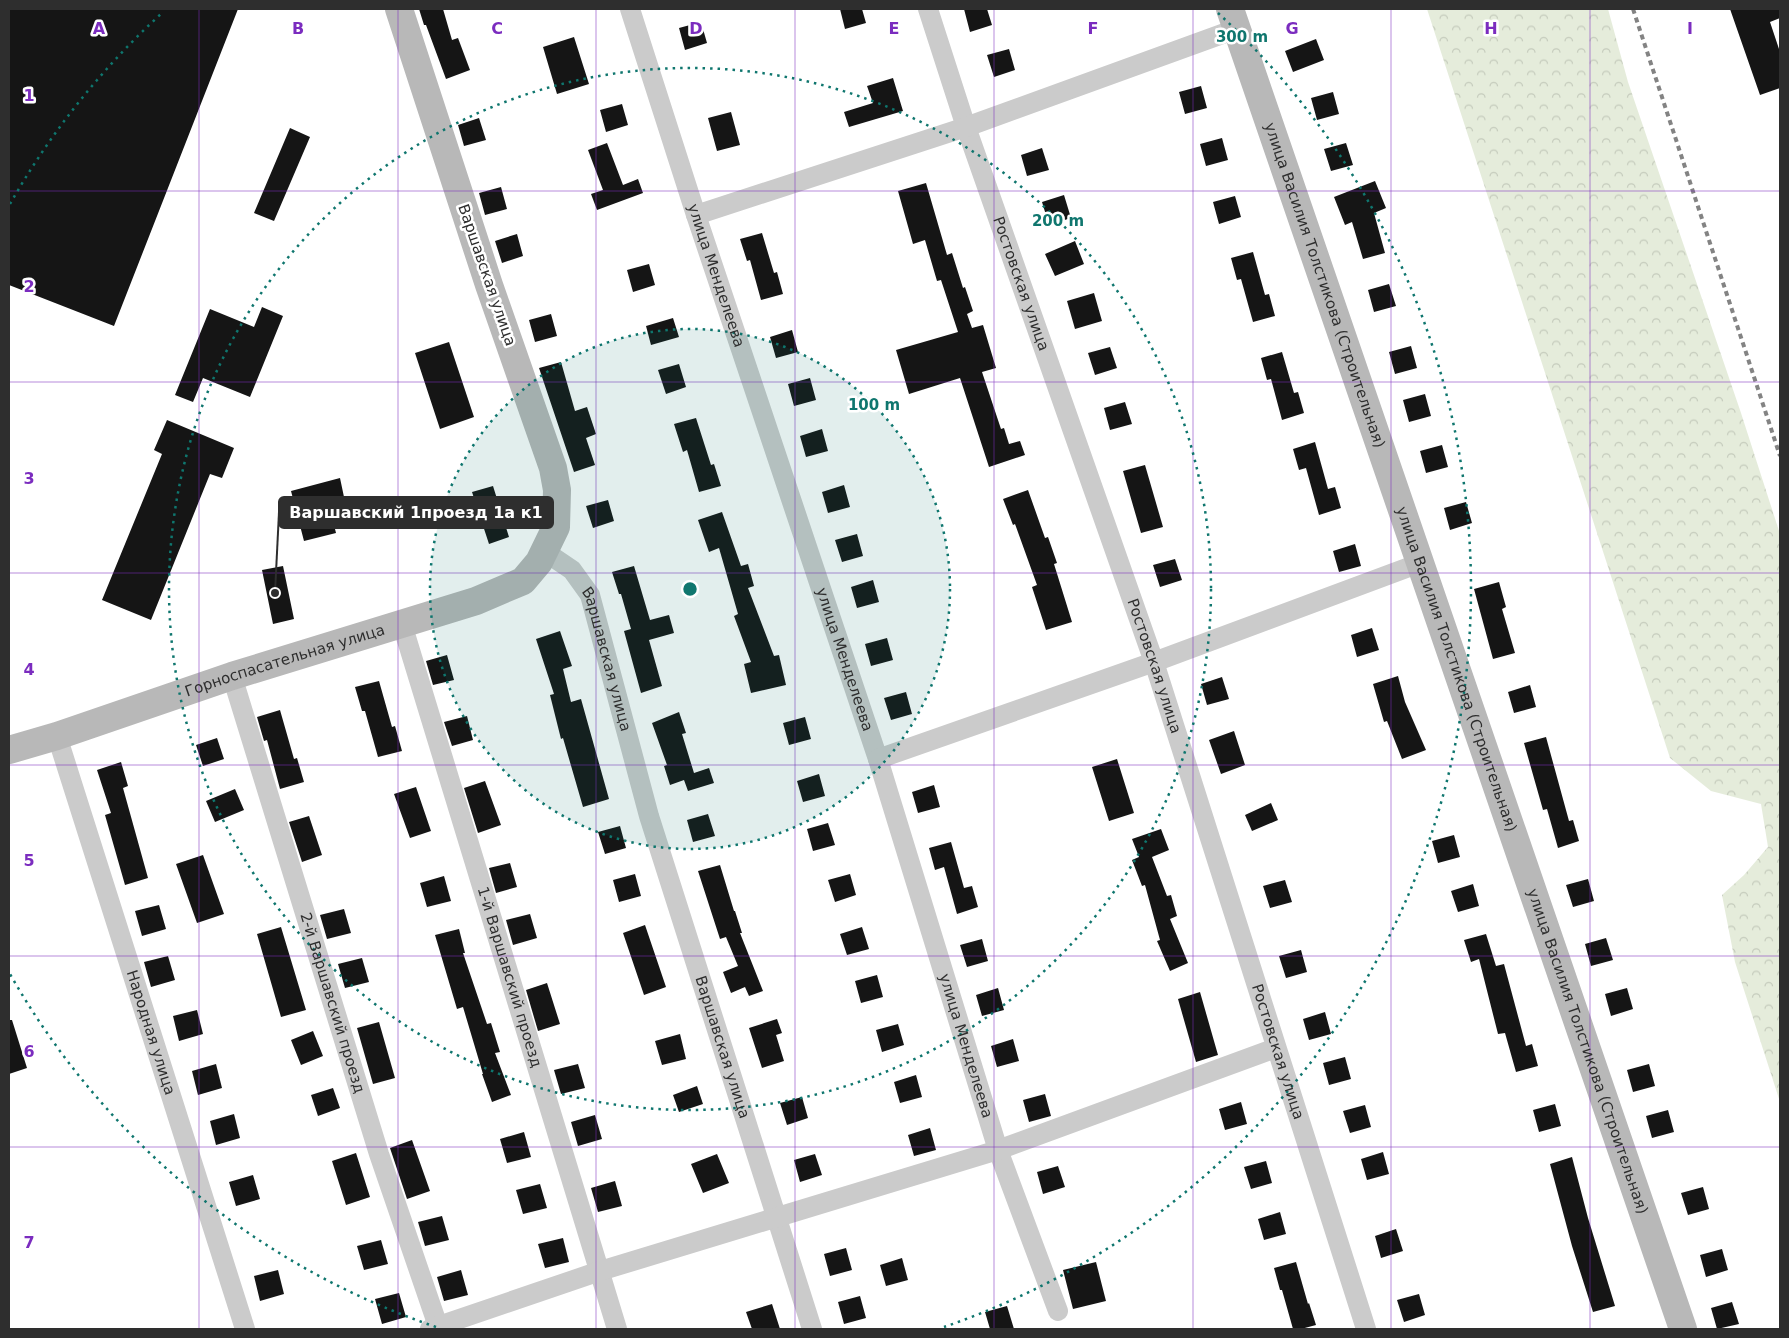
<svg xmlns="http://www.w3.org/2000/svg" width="1789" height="1338" font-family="'DejaVu Sans',sans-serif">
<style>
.forest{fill:url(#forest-crowns)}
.building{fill:#151515}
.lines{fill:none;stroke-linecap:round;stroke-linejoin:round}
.minor{stroke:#cbcbcb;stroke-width:20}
.secondary{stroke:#b8b8b8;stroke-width:28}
.rail{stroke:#838383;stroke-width:4;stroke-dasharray:5 4;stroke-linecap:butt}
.grid{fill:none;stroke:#7b2cbf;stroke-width:1;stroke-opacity:0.55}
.ring{fill:none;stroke:#0f766e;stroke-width:2.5;stroke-dasharray:2.5 5}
.labels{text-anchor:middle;stroke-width:5;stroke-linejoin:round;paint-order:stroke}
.street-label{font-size:15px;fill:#2e2e2e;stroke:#fff}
.grid-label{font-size:16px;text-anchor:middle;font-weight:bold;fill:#7b2cbf;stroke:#fff;stroke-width:5;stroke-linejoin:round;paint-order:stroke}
.centre{fill:#0f766e;stroke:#fff;stroke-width:2.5}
.ring-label{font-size:15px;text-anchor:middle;font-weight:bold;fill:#0f766e;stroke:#fff;stroke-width:5;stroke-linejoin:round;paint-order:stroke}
.leader{fill:none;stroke:#2e2e2e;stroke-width:2}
.callout-dot{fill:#2e2e2e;stroke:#fff;stroke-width:2}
.callout{fill:#2e2e2e;stroke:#2e2e2e;stroke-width:2}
.callout-label{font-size:16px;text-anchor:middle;font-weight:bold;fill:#fff}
</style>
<defs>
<pattern id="forest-crowns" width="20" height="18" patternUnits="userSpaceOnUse" patternTransform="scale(1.25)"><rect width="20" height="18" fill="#e5ecdb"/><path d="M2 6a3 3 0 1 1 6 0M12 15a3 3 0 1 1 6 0" fill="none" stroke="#c5cbbc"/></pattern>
</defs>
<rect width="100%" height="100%" fill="#fff"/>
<path class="forest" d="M1427 9H1608L1628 82 1741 413 1780 534V1102L1735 962 1722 895 1744 875 1768 847 1761 804 1711 791 1670 758Z"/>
<path class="building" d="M9 9H238L114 326 9 285Z
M419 9H443L452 40 458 38 470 70 446 79 426 25H424Z
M840 9H862L866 23 845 29Z
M964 9H987L992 25 970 32Z
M1730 9H1780V18L1770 22 1780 52V88L1760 95Z
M701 22 707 43 685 50 679 28Z
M574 37 589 84 557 94 543 47Z
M1316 39 1324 60 1293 72 1285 51Z
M1009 49 1015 70 994 77 987 55Z
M893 78 903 111 849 127 844 112 873 103 867 86Z
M1201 86 1207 108 1185 114 1179 92Z
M1333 92 1339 114 1317 120 1311 98Z
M622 104 628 125 606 132 600 110Z
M731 112 740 145 717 151 708 118Z
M479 118 486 140 464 146 458 125Z
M290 128 310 137 274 221 254 213Z
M1222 138 1228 160 1206 166 1200 144Z
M607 143 623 185 638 179 643 193 597 210 591 194 603 190 588 150Z
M1346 143 1353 165 1331 171 1324 149Z
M1042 148 1049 170 1027 176 1021 155Z
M1375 181 1386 208 1374 213 1385 253 1363 259 1352 222 1345 225 1334 197Z
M926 183 947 255 952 253 963 288 965 287 973 311 967 314 972 328 983 325 996 368 982 372 1001 429 1004 428 1009 444 1020 441 1025 455 989 467 960 378 909 394 896 350 958 332 941 280 937 281 925 240 913 244 898 191Z
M501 187 507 209 485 215 479 193Z
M1064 195 1071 218 1049 225 1042 202Z
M1235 196 1241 217 1219 224 1213 202Z
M762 233 774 273 777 272 783 294 761 300 750 260 747 261 740 239Z
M517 234 523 256 502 263 495 241Z
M1075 241 1084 264 1055 276 1045 254Z
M1253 252 1265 295 1269 294 1275 316 1253 322 1241 279 1237 280 1231 258Z
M649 264 655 285 633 292 627 270Z
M1389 284 1396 306 1374 312 1368 290Z
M1094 293 1102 321 1075 329 1067 301Z
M262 307 283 316 250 397 203 378 193 402 175 395 210 309 254 327Z
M551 314 557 336 535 342 529 320Z
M673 318 679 337 651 345 646 326Z
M792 330 798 352 776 358 770 337Z
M449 342 474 417 440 429 415 353Z
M1411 346 1417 368 1395 374 1389 352Z
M1110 347 1117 368 1095 375 1088 353Z
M1282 352 1294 393 1298 392 1304 413 1282 420 1271 379 1267 380 1261 358Z
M561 362 575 411 587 407 596 434 586 438 595 465 574 472 539 368Z
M679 364 686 387 666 394 658 370Z
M810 378 816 400 794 406 788 384Z
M1425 394 1431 416 1409 422 1403 400Z
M1125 402 1132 424 1110 430 1104 408Z
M696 418 711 465 714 464 721 486 699 492 687 450 683 452 674 424Z
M167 420 234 448 222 478 210 474 151 620 102 600 162 454 154 450Z
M822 429 828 451 806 457 800 436Z
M1315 442 1328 489 1335 487 1341 508 1319 515 1306 468 1299 470 1293 449Z
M1442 445 1448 467 1426 473 1420 451Z
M1145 465 1163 527 1141 533 1123 471Z
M340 478 344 497 328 501 336 533 304 541 291 491Z
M844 485 850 507 828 513 822 492Z
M493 486 509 537 489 544 472 492Z
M1028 490 1045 538 1048 537 1057 563 1054 564 1072 622 1046 630 1032 587 1037 585 1015 524 1013 525 1003 499Z
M608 500 614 521 593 528 586 506Z
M1466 502 1472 523 1450 530 1444 508Z
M722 512 741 566 748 564 754 586 748 588 774 656 779 655 786 685 751 693 744 664 751 662 734 616 738 614 719 548 709 552 698 520Z
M857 534 863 556 842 562 835 540Z
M1355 544 1361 566 1339 572 1333 551Z
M1175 559 1182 580 1160 587 1153 565Z
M283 566 294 619 273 624 262 570Z
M634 566 650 620 669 615 674 633 649 640 662 686 641 693 624 631 631 629 621 594H619L612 572Z
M873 580 879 602 857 608 851 587Z
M1499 582 1506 607 1502 609 1515 653 1493 659 1474 589Z
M1372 628 1379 650 1357 657 1351 635Z
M560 631 572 666 563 669 571 702 581 699 609 799 583 807 563 738 561 739 550 695 554 694 536 639Z
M887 638 893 660 871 666 865 644Z
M447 655 454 680 433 685 426 661Z
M1398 676 1405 702 1426 750 1402 759 1387 721 1384 722 1373 684Z
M1222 677 1229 699 1207 705 1201 684Z
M379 681 392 727 395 726 402 751 378 757 365 711H362L355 687Z
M1530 685 1536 707 1514 713 1508 692Z
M906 692 912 714 891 720 884 698Z
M280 710 294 759 297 758 304 782 280 789 267 740 264 741 257 717Z
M679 712 686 733 682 734 694 773 709 768 714 783 688 791 684 780 670 785 664 766 667 765 652 723Z
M467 716 473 740 452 746 444 722Z
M805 717 811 739 789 745 783 723Z
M1234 731 1245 765 1221 774 1209 740Z
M1546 737 1569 821 1573 820 1579 841 1558 848 1547 809 1543 810 1524 743Z
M217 738 224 759 203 766 196 745Z
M1117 759 1134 813 1109 821 1092 767Z
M121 762 128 786 123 788 148 878 125 885 105 815 111 813 97 770Z
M819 774 825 796 803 802 797 781Z
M485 781 501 825 478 833 464 788Z
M934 785 940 807 918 813 912 792Z
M416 787 431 831 410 838 394 794Z
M235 789 244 810 215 822 206 801Z
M1271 803 1278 820 1252 831 1245 815Z
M708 814 715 836 693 842 687 820Z
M309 816 322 855 302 862 289 822Z
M828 823 835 845 813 851 807 829Z
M620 826 626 848 605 854 598 832Z
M1161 829 1169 850 1152 857 1167 896 1171 895 1177 916 1170 919 1188 963 1170 971 1157 941 1160 940 1145 885 1142 886 1132 860 1139 857 1132 839Z
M1454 835 1460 857 1438 863 1432 841Z
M951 842 964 888 972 886 978 907 957 914 944 867 935 870 929 848Z
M203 855 224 914 197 923 176 864Z
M510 863 517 887 496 893 489 868Z
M720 865 734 911H735L742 933H740L763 991 749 996 745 987 731 993 723 972 738 966 726 937 720 939 698 871Z
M635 874 641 896 619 902 613 880Z
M850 874 856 895 835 902 828 880Z
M444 876 451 901 427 907 420 883Z
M1588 879 1594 901 1573 907 1566 885Z
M1285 880 1292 902 1270 908 1263 886Z
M1473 884 1479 906 1458 912 1451 891Z
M159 905 166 929 142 936 135 911Z
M344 909 351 933 327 939 320 915Z
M530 914 537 938 513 945 506 920Z
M645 925 666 987 644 995 623 933Z
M281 927 306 1010 281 1017 257 934Z
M862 927 869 949 847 955 840 934Z
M459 929 465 953H463L487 1024 491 1023 500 1052 495 1053 511 1095 492 1102 482 1074H483L463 1007 457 1009 435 935Z
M1486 934 1496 966 1504 964 1526 1046 1532 1044 1538 1066 1516 1072 1505 1033 1498 1034 1479 959 1471 962 1464 940Z
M1606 938 1613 960 1591 966 1585 944Z
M982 939 988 961 967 967 960 945Z
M1301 950 1307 972 1286 978 1279 956Z
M168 956 175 980 151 987 144 962Z
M362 958 369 982 345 988 338 964Z
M877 975 883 997 861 1003 855 981Z
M547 983 560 1024 538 1031 526 990Z
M998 988 1004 1010 982 1016 976 995Z
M1627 988 1633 1009 1611 1016 1605 994Z
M1200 992 1218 1055 1196 1062 1178 999Z
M197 1010 203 1034 179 1041 173 1016Z
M1325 1012 1331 1034 1309 1040 1303 1019Z
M777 1019 782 1033 776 1035 784 1061 762 1068 749 1028Z
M9 1020H12L27 1068 9 1074Z
M379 1022 395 1078 373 1084 357 1028Z
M898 1024 904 1045 882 1052 876 1030Z
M313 1031 323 1056 301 1065 291 1040Z
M680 1034 686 1059 662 1065 655 1041Z
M1013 1039 1019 1061 997 1067 991 1046Z
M1345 1057 1351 1079 1329 1085 1323 1063Z
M216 1064 222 1088 198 1095 192 1071Z
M578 1064 585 1088 561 1094 554 1070Z
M1649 1064 1655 1086 1633 1092 1627 1070Z
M916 1075 922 1097 900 1103 894 1082Z
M697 1086 703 1104 679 1112 673 1095Z
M333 1088 340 1108 318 1116 311 1095Z
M1045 1094 1051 1116 1029 1122 1023 1100Z
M802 1097 808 1118 787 1125 780 1103Z
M1241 1102 1247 1124 1225 1130 1219 1109Z
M1555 1104 1561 1126 1539 1132 1533 1110Z
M1365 1105 1371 1127 1350 1133 1343 1111Z
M1668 1110 1674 1132 1652 1138 1646 1116Z
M234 1114 240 1138 216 1145 210 1121Z
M595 1115 602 1139 578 1146 571 1122Z
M930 1128 936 1150 914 1156 908 1135Z
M524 1132 531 1157 507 1163 500 1139Z
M412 1140 430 1191 407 1199 390 1148Z
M1383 1152 1389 1174 1367 1180 1361 1159Z
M356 1153 370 1197 346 1205 332 1161Z
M717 1154 729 1183 703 1193 691 1164Z
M815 1154 822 1175 800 1182 794 1160Z
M1572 1157 1588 1218 1615 1306 1593 1312 1572 1246 1550 1164Z
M1266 1161 1272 1183 1251 1189 1244 1167Z
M1058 1166 1065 1187 1043 1194 1037 1172Z
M253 1175 260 1199 236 1206 229 1182Z
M615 1181 622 1206 598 1212 591 1188Z
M540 1184 547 1208 523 1214 516 1190Z
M1703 1187 1709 1209 1688 1215 1681 1193Z
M1280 1212 1286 1234 1264 1240 1258 1219Z
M442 1216 449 1240 425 1246 418 1222Z
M1396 1229 1403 1251 1381 1258 1375 1236Z
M563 1238 569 1262 545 1268 538 1244Z
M381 1240 388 1264 364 1270 357 1246Z
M846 1248 852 1270 830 1276 824 1254Z
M1722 1249 1728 1270 1706 1277 1700 1255Z
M902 1258 908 1280 886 1286 880 1265Z
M1096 1262 1106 1301 1073 1309 1063 1270Z
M1296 1262 1308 1304 1309 1303 1316 1325 1301 1329H1293L1282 1290H1280L1274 1268Z
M278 1270 284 1294 260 1301 254 1276Z
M461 1270 468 1295 444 1301 437 1277Z
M399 1293 406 1317 382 1324 375 1299Z
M1419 1294 1425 1315 1404 1322 1397 1300Z
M860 1296 866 1318 844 1324 838 1302Z
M1732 1302 1739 1324 1717 1329 1711 1308Z
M772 1304 780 1329H752L746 1312Z
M1007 1306 1014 1329H990L985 1312Z"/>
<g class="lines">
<g class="minor">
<path id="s1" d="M630 9 696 215 878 759 998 1150 1058 1311"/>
<path id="s2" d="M928 9 966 127 1154 662 1366 1329"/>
<path d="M696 215 966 127 1236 29"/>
<path id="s3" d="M544 551 572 570 590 595 649 816 812 1329"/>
<path id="s4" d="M402 624 617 1329"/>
<path id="s5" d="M232 676 379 1154 439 1329"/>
<path id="s6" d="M57 736 245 1329"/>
<path d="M878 759 1154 662 1420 563"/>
<path d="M430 1329 600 1271 998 1150 1276 1048"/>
</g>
<g class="secondary">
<path id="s7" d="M1230 9 1683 1329"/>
<path id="s8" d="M9 750 57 736 232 676 476 601 523 581 539 562 556 527 557 490 553 468 489 285 399 9"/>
</g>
<path class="rail" d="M1633 9 1780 456"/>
</g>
<path class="grid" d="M199 9V1329M398 9V1329M596 9V1329M795 9V1329M994 9V1329M1193 9V1329M1391 9V1329M1590 9V1329M9 191H1780M9 382H1780M9 573H1780M9 765H1780M9 956H1780M9 1147H1780"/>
<circle cx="690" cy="589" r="260" fill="#0f766e" fill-opacity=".12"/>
<g class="ring">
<circle cx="690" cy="589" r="260"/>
<circle cx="690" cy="589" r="521"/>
<path d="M436 1327A781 781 0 0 1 10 974M10 204A781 781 0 0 1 162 13M1218 13A781 781 0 0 1 944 1327"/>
</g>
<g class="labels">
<g class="street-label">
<text transform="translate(487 275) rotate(71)" y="5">Варшавская улица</text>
<text dy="5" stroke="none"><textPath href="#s1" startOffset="280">улица Менделеева</textPath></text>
<text dy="5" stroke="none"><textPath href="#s2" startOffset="290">Ростовская улица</textPath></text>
<text dy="5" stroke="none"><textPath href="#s7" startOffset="292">улица Василия Толстикова (Строительная)</textPath></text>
<text dy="5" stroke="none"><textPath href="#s3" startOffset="131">Варшавская улица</textPath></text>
<text dy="5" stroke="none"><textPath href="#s1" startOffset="685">улица Менделеева</textPath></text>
<text dy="5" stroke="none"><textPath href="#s8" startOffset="290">Горноспасательная улица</textPath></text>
<text dy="5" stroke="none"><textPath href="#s2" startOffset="695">Ростовская улица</textPath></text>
<text dy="5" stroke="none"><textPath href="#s7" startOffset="698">улица Василия Толстикова (Строительная)</textPath></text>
<text dy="5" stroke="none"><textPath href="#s4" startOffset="369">1-й Варшавский проезд</textPath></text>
<text dy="5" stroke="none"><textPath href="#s5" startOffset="342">2-й Варшавский проезд</textPath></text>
<text dy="5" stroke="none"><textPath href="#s6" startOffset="311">Народная улица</textPath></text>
<text dy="5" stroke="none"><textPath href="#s1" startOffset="1090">улица Менделеева</textPath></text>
<text dy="5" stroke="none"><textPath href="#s3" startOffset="536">Варшавская улица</textPath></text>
<text dy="5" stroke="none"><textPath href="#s2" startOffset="1100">Ростовская улица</textPath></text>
<text dy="5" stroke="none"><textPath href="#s7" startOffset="1102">улица Василия Толстикова (Строительная)</textPath></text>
</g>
</g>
<g class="grid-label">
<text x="99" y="34">A</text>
<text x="298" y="34">B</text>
<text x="497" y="34">C</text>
<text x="696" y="34">D</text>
<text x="894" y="34">E</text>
<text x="1093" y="34">F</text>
<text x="1292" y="34">G</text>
<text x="1491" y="34">H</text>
<text x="1690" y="34">I</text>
<text x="29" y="101">1</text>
<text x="29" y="292">2</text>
<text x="29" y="484">3</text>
<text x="29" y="675">4</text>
<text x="29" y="866">5</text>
<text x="29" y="1057">6</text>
<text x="29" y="1248">7</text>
</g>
<circle cx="690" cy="589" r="8" class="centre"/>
<g class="ring-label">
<text x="1242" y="42">300 m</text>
<text x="1058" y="226">200 m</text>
<text x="874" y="410">100 m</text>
</g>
<path class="leader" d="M275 593L279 512"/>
<circle class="callout-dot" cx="275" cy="593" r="5"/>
<rect class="callout" x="279" y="497" width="274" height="31" rx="5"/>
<g class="callout-label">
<text x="416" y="518">Варшавский 1проезд 1а к1</text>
</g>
<rect width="1789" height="1338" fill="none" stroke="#2e2e2e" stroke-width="20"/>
</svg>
